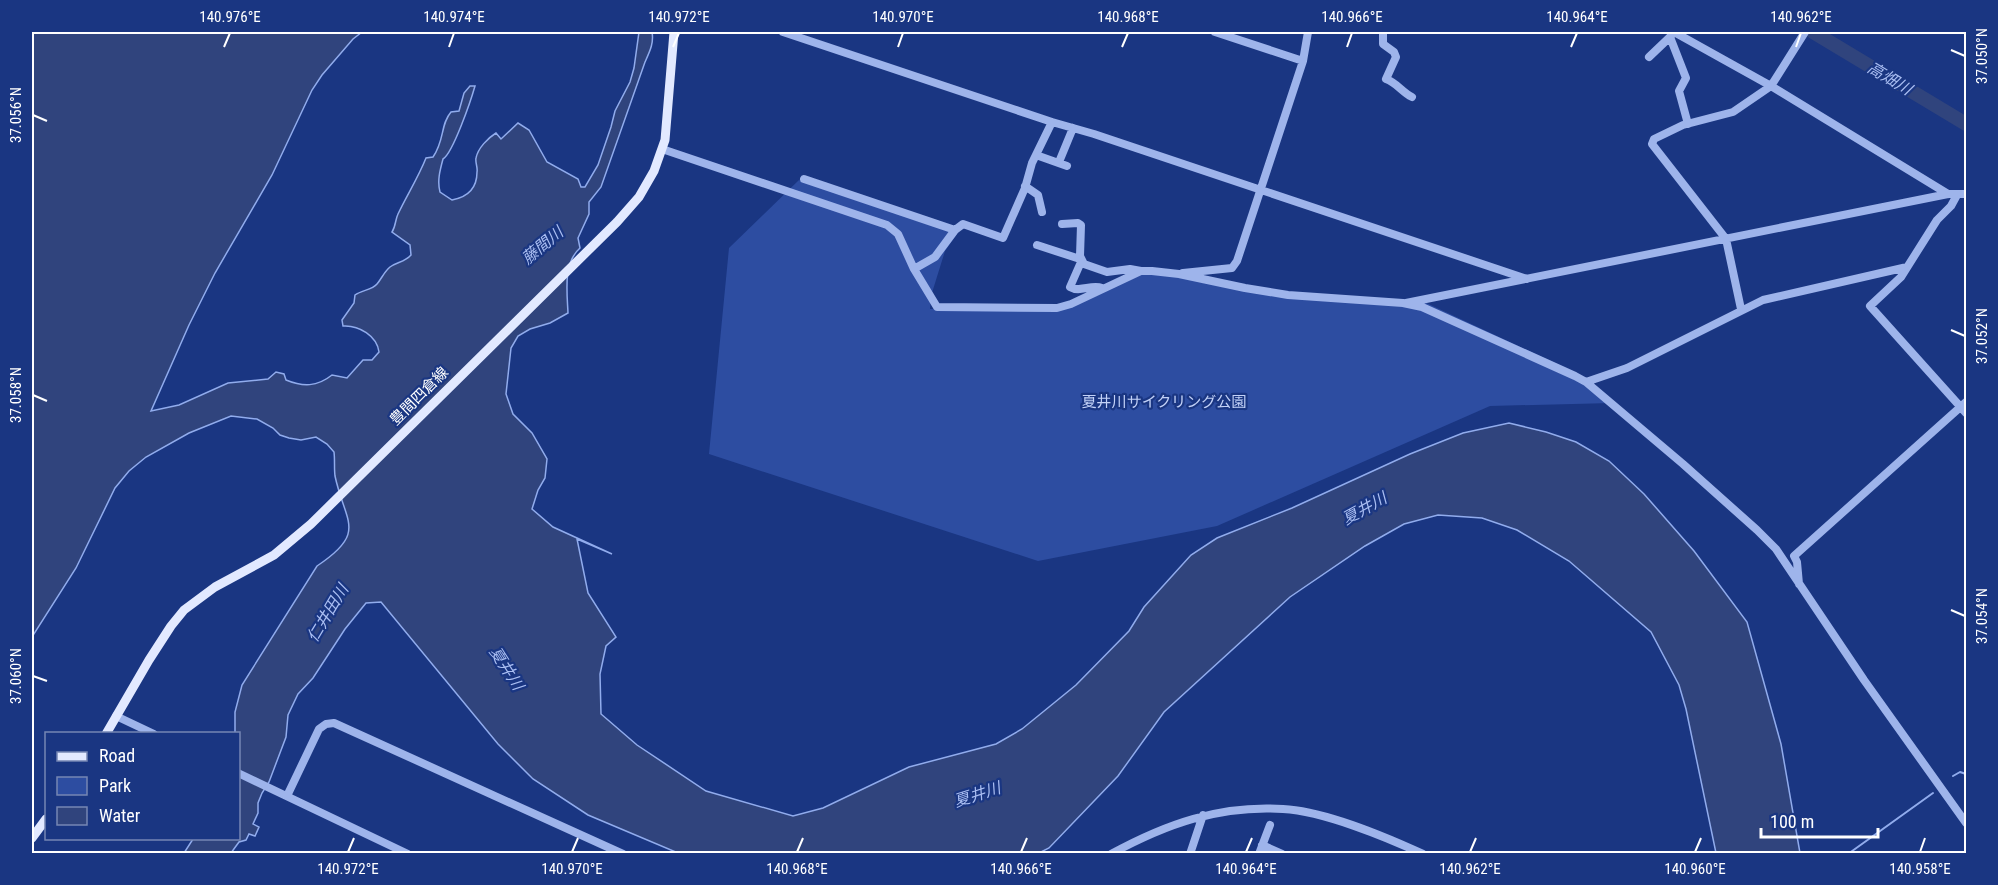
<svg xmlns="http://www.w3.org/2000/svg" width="1998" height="885" font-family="'Roboto Condensed','Noto Sans JP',sans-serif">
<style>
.green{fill:#2d4da1}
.water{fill:#30447d;stroke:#91aced;stroke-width:1.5}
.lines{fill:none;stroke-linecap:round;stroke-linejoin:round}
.stream{stroke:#91aced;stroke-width:2}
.river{stroke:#30447d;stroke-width:14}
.minor{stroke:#9eb4eb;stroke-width:8}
.major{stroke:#e2e9ff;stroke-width:9}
.ticks{fill:none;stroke:#fff;stroke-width:2}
.labels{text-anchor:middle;stroke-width:4.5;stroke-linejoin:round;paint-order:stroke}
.street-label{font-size:15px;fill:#fff;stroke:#1a3682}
.park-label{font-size:15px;fill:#c3d2f8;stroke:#1a3682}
.water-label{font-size:16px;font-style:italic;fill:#aabef2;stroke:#1a3682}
.neatline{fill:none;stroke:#fff;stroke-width:2}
.ticks-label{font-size:15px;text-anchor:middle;fill:#fff}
</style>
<rect width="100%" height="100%" fill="#1a3682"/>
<path class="green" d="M799 180 957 234 945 251 931 296 930 309 1057 308 1138 269 1287 293 1422 301 1566 368 1612 403 1490 406 1217 526 1038 561 709 454 729 248Z"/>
<path class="water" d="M32 32H362L353 39 322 75 312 90 272 175 215 273 189 325 151 411 179 405 228 383 268 379 276 372 284 374 286 380C303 387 317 387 332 375L347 378 363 360H372L379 352C377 336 359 325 343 326L342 320 354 303 355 295C362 290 372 290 377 284 382 278 384 272 390 267 397 262 405 262 411 255L410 245 392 232C396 226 395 220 398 214 407 195 418 178 426 158L433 157C445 140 440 125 451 112L459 111 464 93 470 86H475C471 100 453 153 443 159 440 170 437 181 440 192L452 200C468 197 477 189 477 172 478 168 475 162 476 158 478 148 488 138 496 133L501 139 518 123 529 130 547 162 578 179 581 187H585L598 165 611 127 615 111 630 82 634 68 639 32H652C654 43 650 51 645 62L601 187 589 202V214L578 238 580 248C563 263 567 291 568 313L550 323 530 329 518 336 511 348 506 394 513 414 532 433 547 459 545 478 538 490 532 509 553 527 612 554 577 539 588 593 616 637 606 646 600 674 601 714 637 745 706 791 793 816 823 808 909 767 996 744 1022 729 1076 685 1129 631 1144 607 1191 555 1217 538 1292 508 1410 454 1463 433 1509 423 1546 432 1576 442 1609 461 1644 494 1694 551 1747 622 1781 744 1800 853H1716L1686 709 1679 685 1651 632 1569 561 1517 530 1482 518 1438 515 1404 524 1365 546 1290 597 1164 712 1118 776 1049 848 1039 853H678L588 815 533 779 498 744 381 602 366 603 345 629 313 678 298 694 288 715 286 737 269 782 262 793 258 803V813L253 824 259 827 255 836 249 834 246 840 239 842 231 853H184L193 839 238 838V734L235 733V712L242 685 317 566C368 532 345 523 335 476 334 468 335 460 334 452L327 444 316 437 301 440 289 438 280 435 273 428 257 419 231 416 189 433 146 457 129 471 115 488 76 568 32 637Z"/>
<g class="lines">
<path class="stream" d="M1953 776 1960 772 1966 774
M1848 854 1933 793"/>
<path class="river" d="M1813 32 1966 124"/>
<path class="minor" d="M783 32 1052 122
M1215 32 1303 61
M1383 32V44L1394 52 1396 57 1386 79C1397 83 1402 92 1412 97
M1674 32 1771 86 1948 194
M1674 32 1670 37 1686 78 1679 91 1688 124
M1649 57 1670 37
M662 149 887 225 898 234 914 269 937 307 1057 308 1071 304 1141 271H1152L1179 274 1245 288 1288 295 1403 303 1422 307 1575 376 1586 382 1683 464 1757 530 1776 549 1864 680 1966 823
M1036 155 1067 166
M1059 162 1073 128
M804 179 955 230
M1025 186 1038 195 1042 212
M1957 195 1951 206 1937 220 1901 277 1870 306 1966 413
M1062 224 1078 223 1081 225 1080 256 1084 264 1107 272 1130 269 1141 271
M1037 245 1080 259
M1081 262 1070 287C1080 293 1091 284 1102 288
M914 269 935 257 955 230 963 224 1003 238 1025 188 1032 163 1052 122 1094 134 1527 279
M1183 273 1232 268 1237 261 1303 61 1308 32
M1406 303 1948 194H1966
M1741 309 1726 239 1652 144 1654 139 1683 125 1733 112 1771 86 1805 32
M1586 382 1627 368 1763 300 1907 267
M1799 584 1797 562 1794 556 1966 402
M116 716 154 734
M238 773 408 854
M287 796 319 729 326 724 334 723 623 854
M1262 845 1282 854
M1111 854C1166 824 1219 805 1283 809 1323 811 1386 837 1423 854
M1190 854 1203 815
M1259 854 1270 825"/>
<path class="major" d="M106 734 149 660 171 626 184 610 215 587 274 555 311 524 617 222 639 197 654 171 665 140 674 32
M32 838 46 819"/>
</g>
<path class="ticks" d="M224 47 230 33M449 47 454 33M673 47 679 33M898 47 903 33M1122 47 1128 33M1347 47 1352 33M1571 47 1577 33M1796 47 1801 33M1951 50 1965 56M33 115 47 121M1951 330 1965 336M33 395 47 401M1951 610 1965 616M33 676 47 681M348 852 354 838M572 852 578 838M797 852 803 838M1021 852 1027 838M1246 852 1252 838M1470 852 1476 838M1695 852 1701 838M1920 852 1925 838"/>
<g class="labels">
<g class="street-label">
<text transform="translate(419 396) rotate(-45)" y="5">豊間四倉線</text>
</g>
<g class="park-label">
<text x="1164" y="407">夏井川サイクリング公園</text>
</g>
<g class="water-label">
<text transform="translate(1890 78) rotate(31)" y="6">高畑川</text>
<text transform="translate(542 245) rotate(-40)" y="6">藤間川</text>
<text transform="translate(1364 508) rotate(-29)" y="6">夏井川</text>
<text transform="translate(327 613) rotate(-59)" y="6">仁井田川</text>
<text transform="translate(507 668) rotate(57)" y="6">夏井川</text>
<text transform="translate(977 794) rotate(-18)" y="6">夏井川</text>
</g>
</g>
<rect width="1998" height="885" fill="none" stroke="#1a3682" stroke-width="66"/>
<rect x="45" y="732" width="195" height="108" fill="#1a3682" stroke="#7686b4" stroke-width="1.5"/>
<rect x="57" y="752" width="30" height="9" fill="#e2e9ff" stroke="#7686b4" stroke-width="1.5"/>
<text x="99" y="762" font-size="18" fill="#ffffff">Road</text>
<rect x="57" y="777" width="30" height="18" fill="#2d4da1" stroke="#7686b4" stroke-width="1.5"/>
<text x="99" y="792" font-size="18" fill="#ffffff">Park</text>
<rect x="57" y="807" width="30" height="18" fill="#30447d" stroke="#7686b4" stroke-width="1.5"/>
<text x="99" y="822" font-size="18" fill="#ffffff">Water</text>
<path d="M1761 828v9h117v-9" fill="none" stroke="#ffffff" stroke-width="3"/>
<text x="1770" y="828" font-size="18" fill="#ffffff" stroke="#1a3682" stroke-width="4.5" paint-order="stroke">100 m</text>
<rect x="33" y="33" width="1932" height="819" class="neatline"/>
<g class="ticks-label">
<text x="230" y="22">140.976°E</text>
<text x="454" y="22">140.974°E</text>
<text x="679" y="22">140.972°E</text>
<text x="903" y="22">140.970°E</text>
<text x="1128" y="22">140.968°E</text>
<text x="1352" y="22">140.966°E</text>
<text x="1577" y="22">140.964°E</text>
<text x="1801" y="22">140.962°E</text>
<text transform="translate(1982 56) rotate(-90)" y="5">37.050°N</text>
<text transform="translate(16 115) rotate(-90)" y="5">37.056°N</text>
<text transform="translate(1982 336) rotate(-90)" y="5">37.052°N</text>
<text transform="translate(16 395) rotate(-90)" y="5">37.058°N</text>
<text transform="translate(1982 616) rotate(-90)" y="5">37.054°N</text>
<text transform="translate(16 676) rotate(-90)" y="5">37.060°N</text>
<text x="348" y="874">140.972°E</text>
<text x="572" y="874">140.970°E</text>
<text x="797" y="874">140.968°E</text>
<text x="1021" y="874">140.966°E</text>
<text x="1246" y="874">140.964°E</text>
<text x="1470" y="874">140.962°E</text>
<text x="1695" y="874">140.960°E</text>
<text x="1920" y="874">140.958°E</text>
</g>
</svg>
